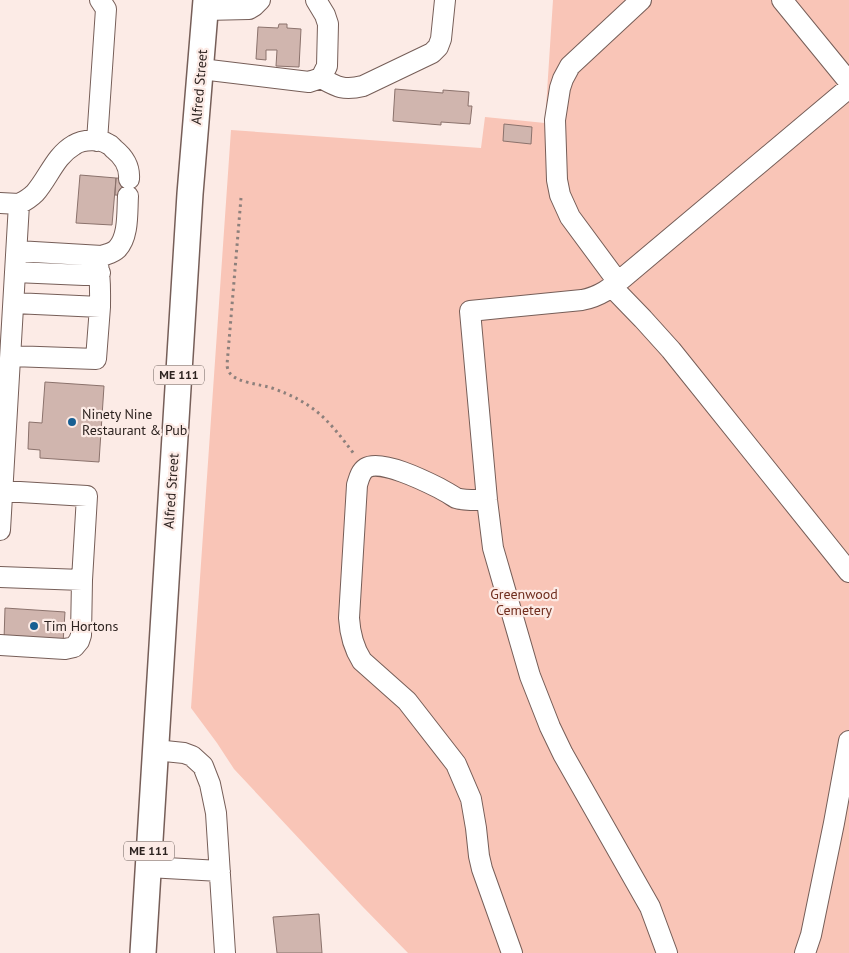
<svg xmlns="http://www.w3.org/2000/svg" width="849" height="953" font-family="'PT Sans',sans-serif">
<style>
.green{fill:#f9c5b7}
.building{fill:#d0b5ae;stroke:#8b726c}
.lines{fill:none;stroke-linecap:round;stroke-linejoin:round}
.minor-casing{stroke:#765e58;stroke-width:22}
.major-casing{stroke:#765e58;stroke-width:28}
.path{stroke:#8d807c;stroke-width:3;stroke-dasharray:2.5 4;stroke-linecap:butt}
.minor{stroke:#fff;stroke-width:20}
.major{stroke:#fff;stroke-width:25}
.poi-dot{fill:#175f93;stroke:#fcebe6;stroke-width:2}
.labels{text-anchor:middle;stroke-width:4.5;stroke-linejoin:round;paint-order:stroke}
.shield{fill:#fcebe6;stroke:#6b5f5b;stroke-width:1}
.shield-label{font-size:12px;font-weight:bold;fill:#2d2320}
.street-label{font-size:14px;fill:#2d2320;stroke:#fcebe6}
.poi-label{font-size:14px;fill:#2d2320;stroke:#fcebe6;text-anchor:start}
.park-label{font-size:14px;fill:#702e1e;stroke:#fcebe6}
</style>
<rect width="100%" height="100%" fill="#fcebe6"/>
<path class="green" d="M553 0H849V953H408L362 906 234 769 217 743 191 708 231 130 481 148 485 117 545 123Z"/>
<path class="building" d="M279 24H287V28L301 29 299 67 276 66 277 50H266V60L256 59 258 27 278 28Z
M395 89 443 93V90L469 92 468 106H472L470 124 441 122V125L393 121Z
M504 124 532 127 531 144 503 141Z
M80 175 116 178 112 225 76 223Z
M116 178 135 179 133 196 115 195Z
M45 382 104 386 99 462 40 458V450L28 449 29 422 42 423Z
M5 608 65 612 63 643 4 640Z
M319 914 322 953H277L273 917Z"/>
<g class="lines">
<defs>
<path id="minor" d="M782 0 849 82
M205 10 249 9 254 6 260 0
M201 69 309 82 321 78 327 66 328 24 325 15 316 0
M321 78C337 87 344 91 363 86L432 53 438 47 441 39 445 0
M97 141 106 9 100 0
M0 203 19 204 0 530
M19 204C25 201 30 198 35 193 49 177 55 156 74 145 83 139 100 139 108 144 111 145 112 147 114 149 124 157 130 166 129 179
M17 251 102 256C107 254 113 253 117 249 129 237 127 212 128 196
M97 260C101 276 100 291 100 307
M15 272 84 275 100 273
M618 282 570 217 560 195 557 180 555 120 560 88 563 79 570 66 641 0
M612 287 643 319 671 350 849 572
M11 356 96 359 100 307 14 303
M487 500C477 500 466 501 456 498 451 495 445 491 439 488 425 481 381 459 366 468 360 472 359 479 357 485L349 618C350 634 353 647 362 661L407 701 456 764 471 799 476 828 479 856 482 869 512 953
M0 577 82 580 87 496 3 491
M0 645 65 649 74 647 79 641 81 635 82 580
M155 750 184 753 192 756 203 766 210 784 216 813 225 953
M148 867 220 871
M667 953 650 907 563 754 550 727 530 676 493 548 487 500 470 311 582 300C599 297 611 288 624 277L849 88
M805 953 811 935 834 823 849 741"/>
<path id="major" d="M143 953 190 194 206 0"/>
</defs>
<use href="#minor" class="minor-casing"/>
<use href="#major" class="major-casing"/>
<path class="path" d="M241 198 227 365C227 367 228 370 229 372 236 383 260 384 272 388 314 403 328 419 354 454"/>
<use href="#minor" class="minor"/>
<use href="#major" class="major"/>
</g>
<g class="poi-dot">
<circle cx="72" cy="422" r="5"/>
<circle cx="34" cy="626" r="5"/>
</g>
<g class="labels">
<g class="shield">
<rect x="154" y="365.5" width="50" height="19" rx="4"/>
<rect x="124" y="841.5" width="50" height="19" rx="4"/>
</g>
<g class="shield-label">
<text x="179" y="379">ME 111</text>
<text x="149" y="855">ME 111</text>
</g>
<g class="street-label">
<text transform="translate(199 87) rotate(-85)" y="5">Alfred Street</text>
<text transform="translate(171 491) rotate(-86)" y="5">Alfred Street</text>
</g>
<g class="poi-label">
<text x="82" y="419">Ninety Nine<tspan x="82" dy="16">Restaurant &amp; Pub</tspan></text>
<text x="44" y="631">Tim Hortons</text>
</g>
<g class="park-label">
<text x="524" y="599">Greenwood<tspan x="524" dy="16">Cemetery</tspan></text>
</g>
</g>
</svg>
